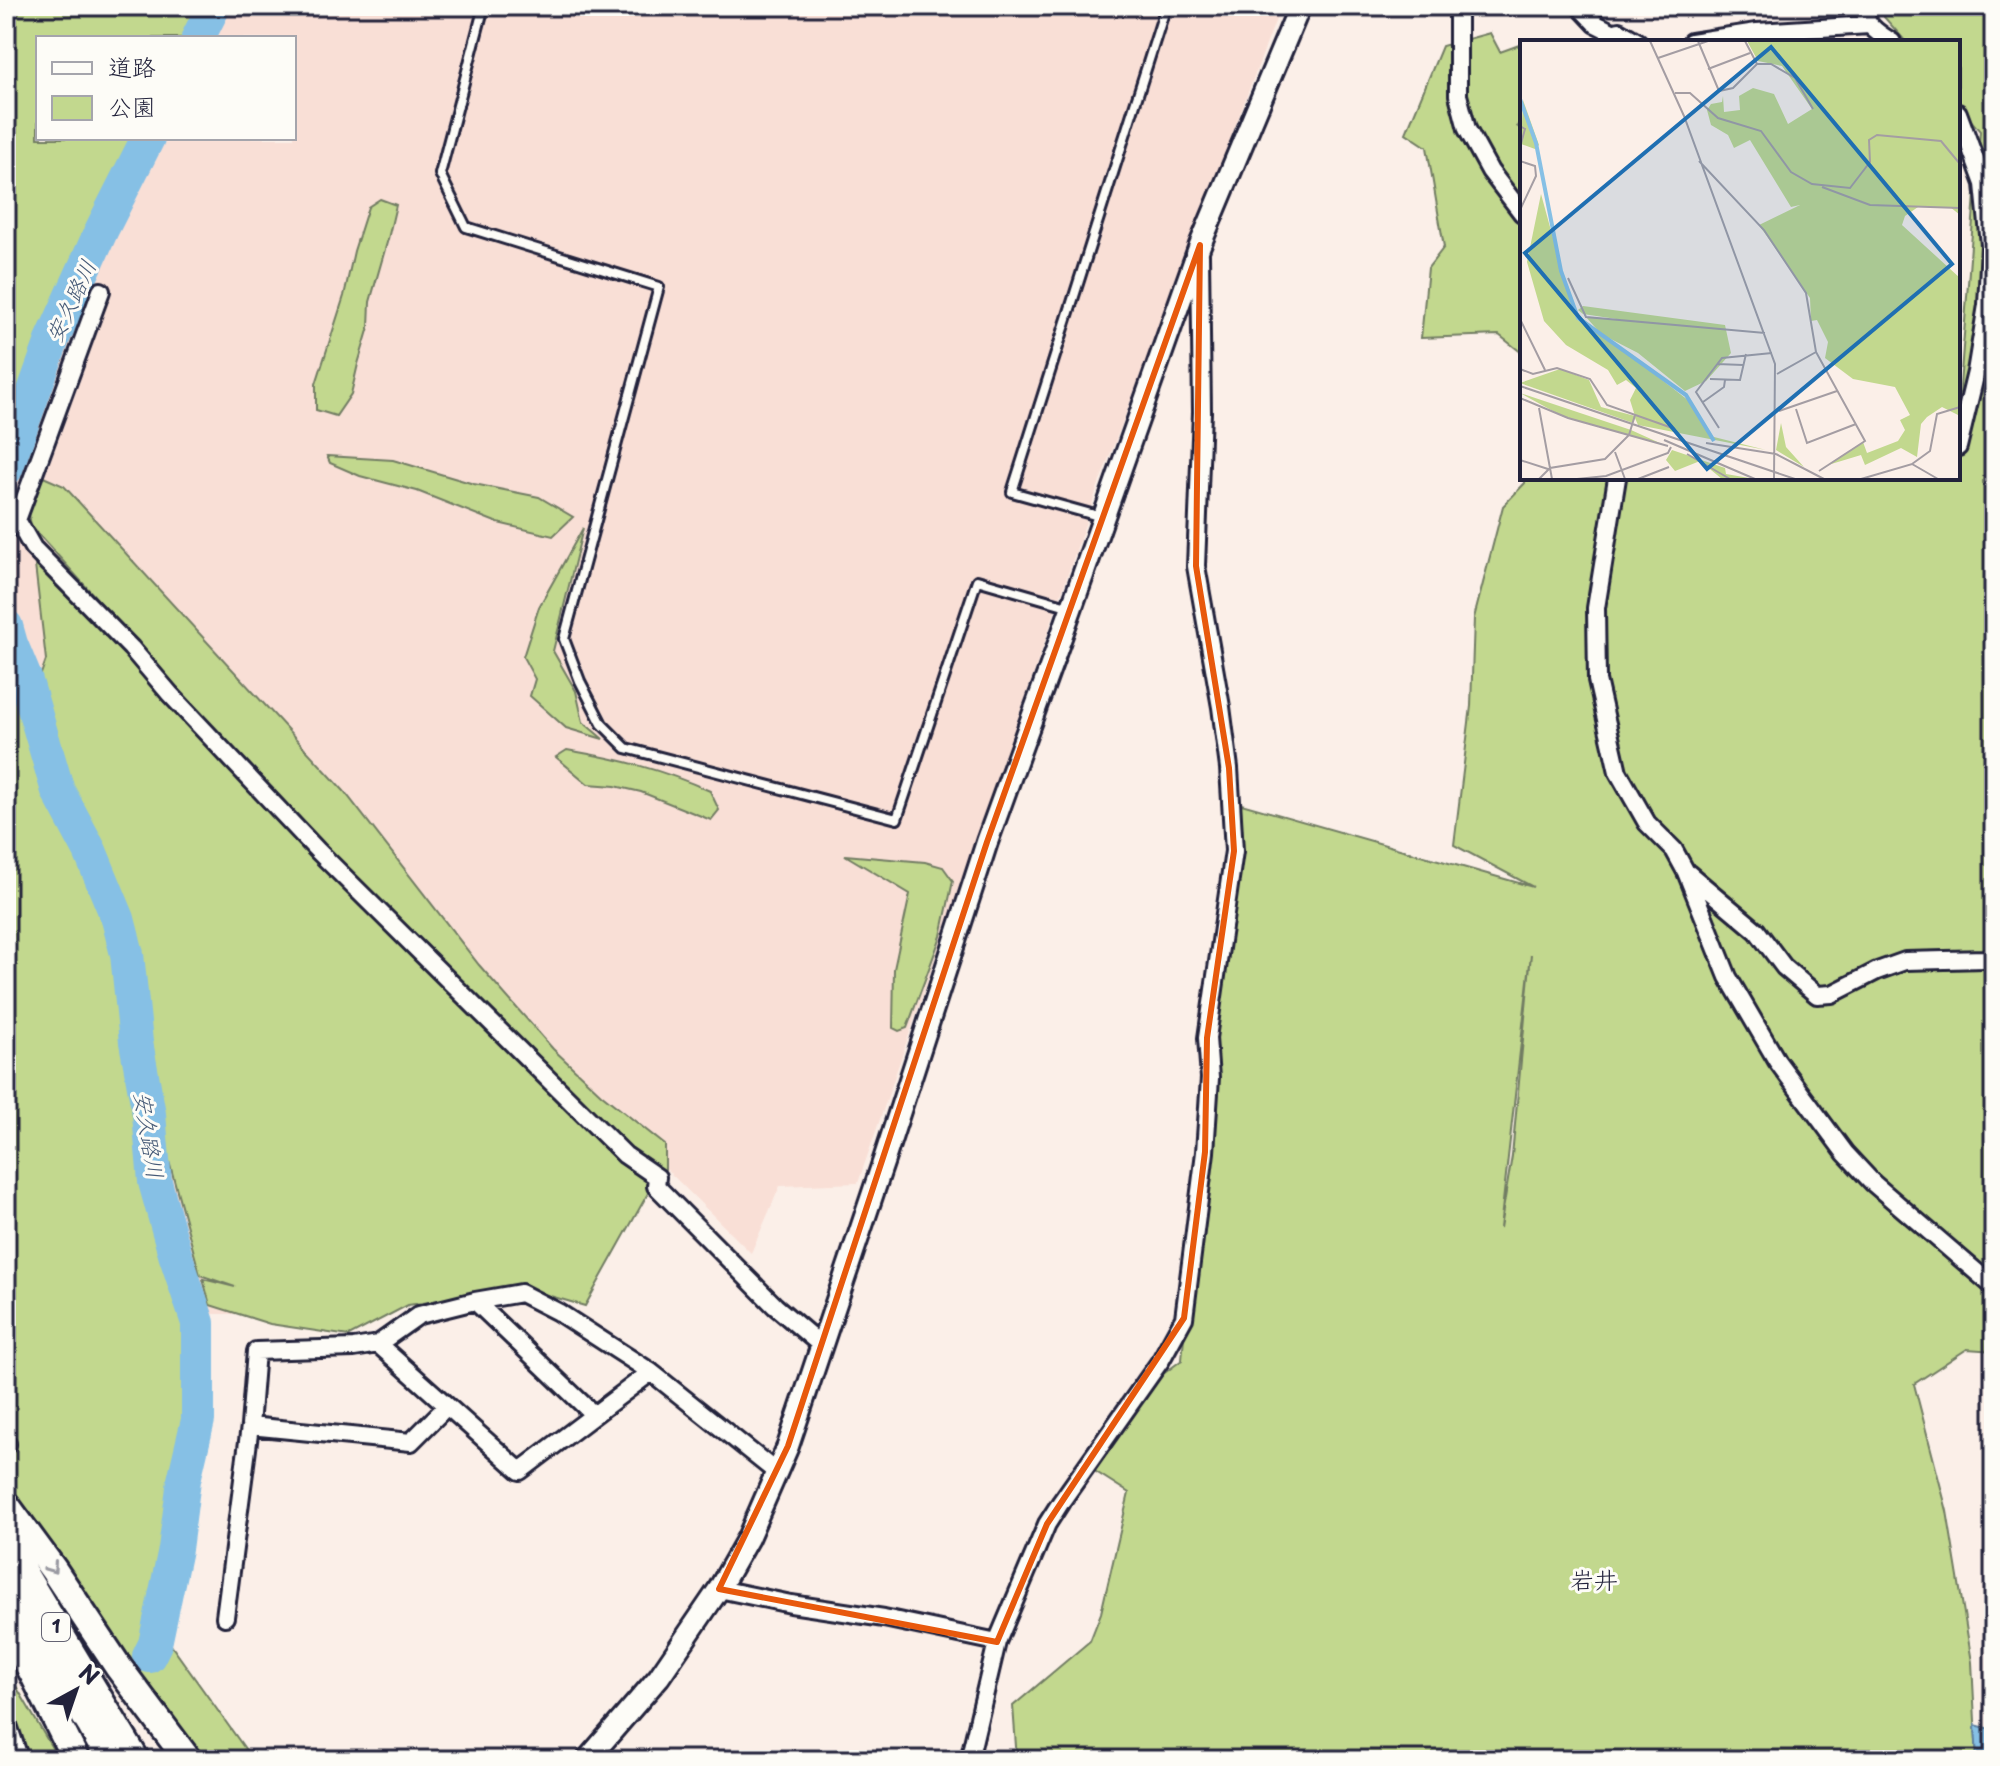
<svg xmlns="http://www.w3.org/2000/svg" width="2000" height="1766" font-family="'Playpen Sans','Klee One',sans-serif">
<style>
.built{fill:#f9dfd6}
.green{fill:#c2d88e;stroke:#727d64;stroke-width:2;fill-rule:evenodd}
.water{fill:#86c0e5;stroke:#5e81a1;stroke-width:2}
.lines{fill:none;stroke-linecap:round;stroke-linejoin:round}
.river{stroke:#86c0e5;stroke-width:34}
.service-casing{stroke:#22223b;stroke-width:14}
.minor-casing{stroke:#22223b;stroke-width:22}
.tertiary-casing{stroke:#22223b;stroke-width:26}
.trunk-casing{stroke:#22223b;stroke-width:32}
.service{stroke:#fdfcf7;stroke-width:8}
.minor{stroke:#fdfcf7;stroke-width:16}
.tertiary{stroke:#fdfcf7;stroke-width:20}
.trunk{stroke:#fdfcf7;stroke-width:26}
.oneway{stroke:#9a9aa2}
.marked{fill:none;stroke:#e8590c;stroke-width:6;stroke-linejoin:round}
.labels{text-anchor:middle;stroke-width:6;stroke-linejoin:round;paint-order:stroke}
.shield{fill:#fdfcf7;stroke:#646373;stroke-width:2}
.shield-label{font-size:18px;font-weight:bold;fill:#22223b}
.water-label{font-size:22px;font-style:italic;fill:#455976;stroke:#fdfcf7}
.quarter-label{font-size:24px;fill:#22223b;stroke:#fdfcf7}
.inset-river{fill:none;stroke:#86c0e5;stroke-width:4}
.inset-road{fill:none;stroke:#a49da3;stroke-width:2}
.view{fill:#1f6fb2;fill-opacity:0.15;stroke:#1f6fb2;stroke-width:4}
.inset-edge{fill:none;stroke:#22223b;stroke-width:4}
</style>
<rect width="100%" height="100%" fill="#fbefe8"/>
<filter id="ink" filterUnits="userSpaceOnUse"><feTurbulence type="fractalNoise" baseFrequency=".0125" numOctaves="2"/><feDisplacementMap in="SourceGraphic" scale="16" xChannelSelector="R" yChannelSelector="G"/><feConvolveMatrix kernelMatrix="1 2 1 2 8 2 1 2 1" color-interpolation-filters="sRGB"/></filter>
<g filter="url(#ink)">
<path class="built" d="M224 6H1281L1099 484 858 1183 780 1186 751 1253 652 1155 464 1265 366 1314H179L62 878 6 649V393L150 138H294V38H206Z"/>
<path class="green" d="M12 6H199L183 38H38V138H139L6 440V12Z
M1886 6H1994V1351L1967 1349 1914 1384 1947 1511 1972 1662 1977 1760H1017L1013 1706 1090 1641 1101 1613 1129 1493 1093 1470 1151 1383 1182 1360 1231 801 1533 887 1454 845 1471 706 1474 618 1503 506 1525 483V478H1958V411L1980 131 1958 105V42H1906L1884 17ZM1531 954 1512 1156 1500 1228Z
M1490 33 1500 52 1522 44V119L1517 126 1522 130V353L1499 335 1421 338 1428 268 1444 247 1427 147 1406 133 1442 46Z
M380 199 396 205 388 239 370 302 369 327 358 364 351 394 336 416 316 410V384L344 296 354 251 368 207Z
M327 456 393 460 474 484 539 497 573 517 553 536 498 523 417 491 360 476 330 463Z
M41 476 64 486 344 791 479 965 553 1049 601 1094 665 1145V1169L657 1177 585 1306 526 1289 408 1305 349 1336 270 1324 210 1305 203 1279 235 1287 200 1275 157 1117 136 931 68 787 51 729 36 688 46 660 33 548 374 904 31 526 24 484Z
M583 528 553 651 576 691 583 722 603 739 566 728 530 696 535 679 523 657 539 607Z
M6 624 45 758 109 915 121 972 123 1041 142 1122 152 1224 182 1306 196 1399 179 1508 151 1617 253 1760H202L139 1675 6 1481Z
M567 750C619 759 661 769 710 791L719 810 711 820 641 792 615 786 588 784 556 757Z
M845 855 925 862 943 867 953 881 941 936 907 1028 899 1031 893 1028 894 969 910 894Z
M6 1669 55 1753 58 1760H25L6 1715Z"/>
<path class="water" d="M1975 1725 1994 1730V1760H1977Z"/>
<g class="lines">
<path class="river" d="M198 38 214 6
M6 469 53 338 102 229 148 138
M6 626 11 644 25 678 58 791 90 851 118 919 127 954 136 1042 149 1114 155 1182 175 1254 198 1323V1420L184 1480 175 1549 155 1644 149 1656"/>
<defs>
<path id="service" d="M484 6 440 174 466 227 659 287 564 639 580 681 602 724 626 748 897 819 977 580 1071 607
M1102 517 1012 492 1166 6"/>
<path id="minor" d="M1458 6V95L1467 129 1490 171 1522 213
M1579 6 1596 24 1614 33 1619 31 1638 42
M1866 6C1862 24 1878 33 1892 42
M1691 42 1757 32 1869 25
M1958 113 1984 184 1990 245 1987 305 1976 372 1958 447
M101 291 17 520 33 548 131 648 170 694 318 851 625 1155 657 1177 656 1186 775 1306 822 1346
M1617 478 1596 608 1597 680 1618 772 1647 823 1674 850 1686 872 1728 977 1777 1061 1845 1153 1873 1183 1994 1287
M1688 873 1757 931 1784 967 1817 995 1832 994 1877 971 1905 961 1985 959 1994 955
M475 1301 594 1415
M378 1344 520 1471 651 1372
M250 1426 411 1442 447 1406
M6 1442 7 1444
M719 1589 791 1604 884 1618 997 1642
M225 1617 250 1426 256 1351 354 1348 378 1344 419 1315 475 1301 521 1293 558 1312 651 1372 776 1472
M6 1719 20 1760
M969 1760 997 1642 1047 1524 1061 1502 1161 1360 1184 1318 1205 1152 1210 1078 1207 1038 1234 851 1229 768 1221 707 1196 566 1202 412 1200 255"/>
<path id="tertiary" d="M587 1760 659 1677 719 1589 748 1538 788 1446 884 1160 987 842 1054 657 1200 245 1300 6"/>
<path id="trunk" d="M6 1505 53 1569 119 1668 188 1760
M6 1544 136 1760
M6 1590 90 1724 110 1760
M6 1624 34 1675 76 1760"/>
</defs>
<use href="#service" class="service-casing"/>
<use href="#minor" class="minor-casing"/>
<use href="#tertiary" class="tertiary-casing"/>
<use href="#trunk" class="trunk-casing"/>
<use href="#service" class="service"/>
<use href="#minor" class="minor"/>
<use href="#tertiary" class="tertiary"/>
<use href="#trunk" class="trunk"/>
</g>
<defs><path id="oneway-chevron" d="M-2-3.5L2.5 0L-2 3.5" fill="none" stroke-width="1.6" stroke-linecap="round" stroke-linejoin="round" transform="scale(2)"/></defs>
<use class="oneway" href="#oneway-chevron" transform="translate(52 1568) rotate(55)"/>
</g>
<path class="marked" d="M1200 245 1196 566 1229 768 1234 851 1207 1038 1205 1152 1184 1318 1047 1524 997 1642 719 1589 788 1446 987 842Z"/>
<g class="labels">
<rect class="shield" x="42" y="1613" width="28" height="28" rx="6"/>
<g class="shield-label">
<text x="56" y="1633">1</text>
</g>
<g class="water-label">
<text transform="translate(71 301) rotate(-65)" y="8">安久路川</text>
<text transform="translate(149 1135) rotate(81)" y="8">安久路川</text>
</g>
<g class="quarter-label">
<text x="1594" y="1589">岩井</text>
</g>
</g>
<g transform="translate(1520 40)">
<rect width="440" height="440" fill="#fbefe8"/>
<path d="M227 1H440V175L430 167H398L385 176 382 185 440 238V376L422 367 407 377 401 384 397 417 381 408 345 425 341 415 308 425 343 402 347 413 378 401 385 390 380 380 390 375 375 347 333 339 305 318 308 302 297 280 291 281 290 258 239 185 280 165 271 167 230 100 214 108 208 95 191 85 187 70 191 64 202 62 203 56 204 72 220 70 219 56 233 48 254 54 268 84 292 69 262 26 238 21ZM3 60 19 105 15 109 1 104ZM21 154 53 271 173 364 190 396 246 410 118 385 115 378 113 383 0 343 40 329 69 340 81 367 115 376 110 360 116 348 106 340 97 345 88 330 46 305 24 281 7 222ZM63 266 205 285 211 313 186 341 165 351 118 313 81 294 66 277 103 280 63 274 58 270ZM0 353 111 390 142 404 44 377ZM261 383 266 407 284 427 256 410ZM152 410 205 428 206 434 235 439H202L180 421 155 431 146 420Z" fill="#c2d88e"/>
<path class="inset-river" d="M0 59 16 103 41 231 58 278 166 355 194 401"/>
<path class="inset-road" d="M130 1 164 76 255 324 254 439M178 1 199 51 213 48 237 24H251L275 38 293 69M225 1 237 24M138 18 188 1M188 29 230 13M155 53H170L198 78 241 91 271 132 292 144 330 148 350 122 349 100 357 95 421 101 440 124M0 86 5 89 0 107M0 121 15 126 16 136 0 170M179 121 244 190 286 253 296 312 345 401 299 431M302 147 350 165 440 168M48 238 66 277 245 293M0 279 25 330M197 324 223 325M0 329 13 334 37 328 70 339 87 365 155 389M257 334 296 312M190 339 220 340 226 314M0 346 275 439M0 358 48 378 148 406M183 362 204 347 205 340M19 368 32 439M276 369 287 403 336 384M259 371 317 351M199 388 176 352 202 318 252 313M144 400 235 439M186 403 256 414M95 412 105 439M167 414 210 439M256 414 304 439M0 420 28 429M392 424 410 411 417 374 440 367M19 439 30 428 85 419 109 395 115 375M57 439 86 436 148 413 151 407M118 439 149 427M341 439 392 424 418 439"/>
<path class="view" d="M251 7 432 224 187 429 5 213Z"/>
<rect width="440" height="440" class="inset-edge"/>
</g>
<rect width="2000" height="1766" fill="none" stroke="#fdfcf7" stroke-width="32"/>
<rect x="16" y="16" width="1968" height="1734" fill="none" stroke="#22223b" stroke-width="3" filter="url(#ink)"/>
<rect x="36" y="36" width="260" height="104" fill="#fdfcf7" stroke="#a5a5ac" stroke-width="2"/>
<rect x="52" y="62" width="40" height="12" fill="#fdfcf7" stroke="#a5a5ac" stroke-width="2"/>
<text x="108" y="76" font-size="24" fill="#22223b">道路</text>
<rect x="52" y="96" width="40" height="24" fill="#c2d88e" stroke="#a5a5ac" stroke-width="2"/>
<text x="108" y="116" font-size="24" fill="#22223b">公園</text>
<g transform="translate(76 1690) rotate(40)" stroke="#fdfcf7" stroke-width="6" paint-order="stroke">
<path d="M0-6L14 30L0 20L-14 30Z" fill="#22223b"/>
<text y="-12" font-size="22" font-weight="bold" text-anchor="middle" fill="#22223b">N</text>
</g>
</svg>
